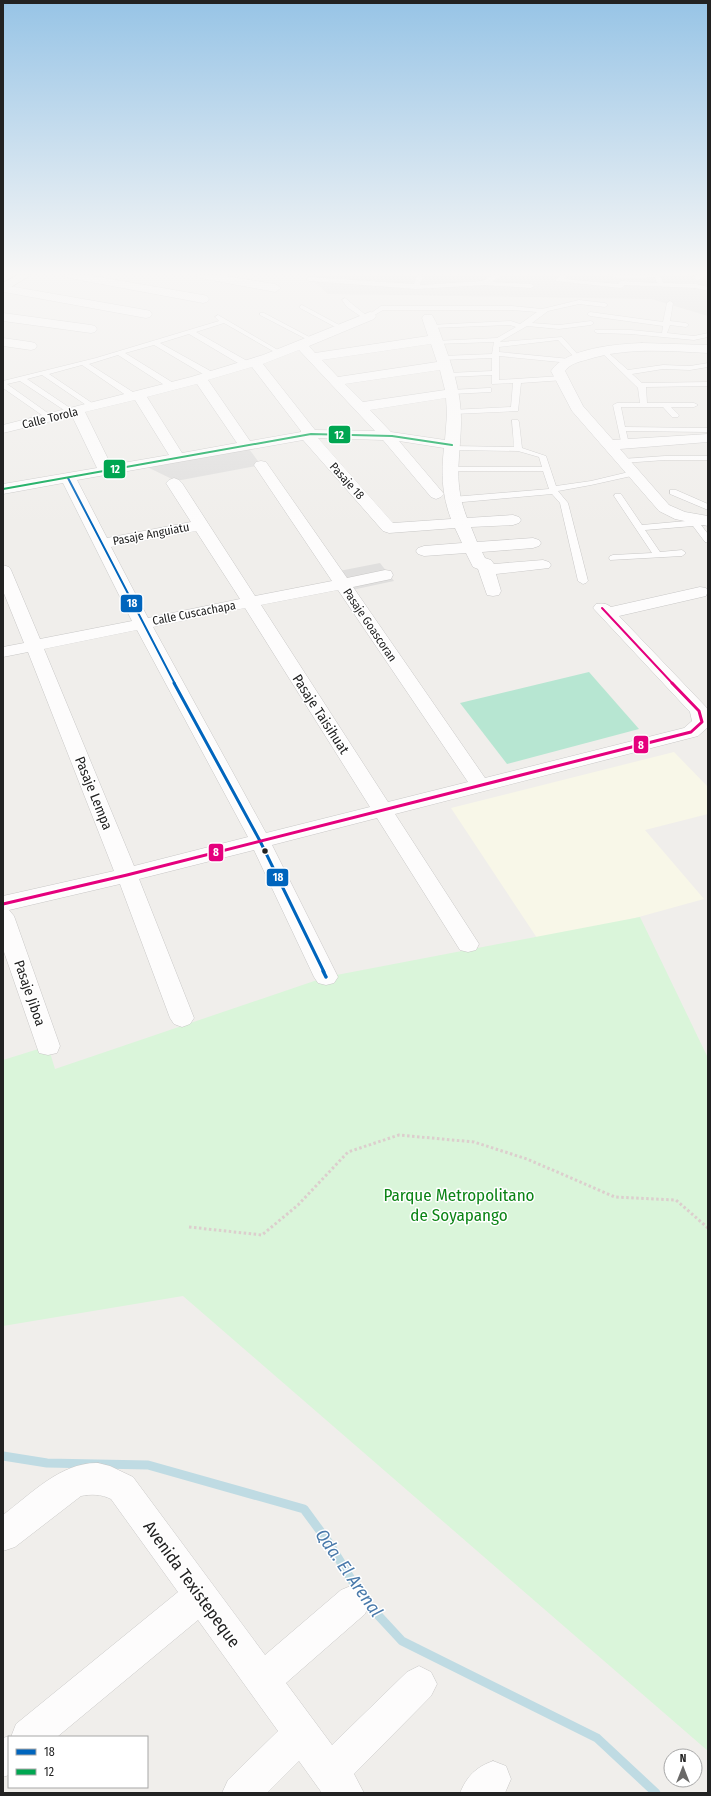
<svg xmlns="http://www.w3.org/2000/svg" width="711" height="1796" font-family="'Fira Sans Condensed',sans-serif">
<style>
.residential{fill:#dfdedc}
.education{fill:#f8f7e8}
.park{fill:#daf5da}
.pitch{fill:#b7e6d2}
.parking{fill:#e0dfde}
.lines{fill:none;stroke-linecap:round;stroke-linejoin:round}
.stream{stroke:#bfdbe3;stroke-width:9}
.lane-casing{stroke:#c9c8c7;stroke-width:1}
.street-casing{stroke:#c9c8c7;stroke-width:1}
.secondary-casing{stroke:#999a82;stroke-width:1}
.path{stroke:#dccecd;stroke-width:3;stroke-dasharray:2.5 2.5;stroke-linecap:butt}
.lane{fill:#fdfcfc;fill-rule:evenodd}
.street{fill:#fdfcfc;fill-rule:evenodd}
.secondary{fill:#f4f4ed;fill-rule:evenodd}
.bus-1-far2-casing{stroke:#fff;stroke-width:4}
.bus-1-far1-casing{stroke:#fff;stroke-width:6}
.bus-1-casing{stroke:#fff;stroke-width:6}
.bus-2-casing{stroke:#fff;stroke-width:4}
.bus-3-far1-casing{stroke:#fff;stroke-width:4}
.bus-3-casing{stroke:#fff;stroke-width:6}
.bus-1-far2{stroke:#0065bd;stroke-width:2}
.bus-1-far1{stroke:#0065bd;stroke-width:3}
.bus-1{stroke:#0065bd;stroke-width:3.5}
.bus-2{stroke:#00a651;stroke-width:2}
.bus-3-far1{stroke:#e5007d;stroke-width:2}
.bus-3{stroke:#e5007d;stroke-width:3}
.bus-dot{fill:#222;stroke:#fff;stroke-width:1.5}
.labels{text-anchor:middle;stroke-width:3;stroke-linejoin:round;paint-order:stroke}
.far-street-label{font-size:12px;fill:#222;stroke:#fff}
.street-label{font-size:14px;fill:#222;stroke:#fff}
.near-park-label{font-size:17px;fill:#0c8416;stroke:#fff}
.near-street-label{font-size:17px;fill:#222;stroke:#fff}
.near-water-label{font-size:18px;font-style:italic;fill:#4a7aab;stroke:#fff}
.line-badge{stroke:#fff;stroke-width:1.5}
.badge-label{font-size:11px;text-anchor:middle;font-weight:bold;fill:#fff}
</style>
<rect width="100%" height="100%" fill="#f0eeeb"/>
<path class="residential" d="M307 275H708V316L651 299 328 294Z"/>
<path class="education" d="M674 752 708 787V814L645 830 704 899 541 944 451 808Z"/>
<path class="park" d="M640 917 708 1058V1751L183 1296 3 1326V1060L48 1046 55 1069 326 977Z"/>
<path class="pitch" d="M589 672 639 729 507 764 460 703Z"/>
<path class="parking" d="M246 445 261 465 176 481 141 464Z
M380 563 394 581 347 591 334 572Z"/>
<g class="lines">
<path class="stream" d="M3 1456 47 1463 148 1465 304 1509 329 1543 359 1592
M364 1600 402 1641 597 1738 656 1793"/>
<defs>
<path id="lane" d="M417 275H423L420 285 483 281 494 275H501L492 282 531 284 534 286 531 288 485 285 416 289 309 281 306 279 309 277 414 284Z
M561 275H568L564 279 618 284 621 281 657 283 655 277C645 277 618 281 611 275H660L663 283 696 284 708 287V291L696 288 624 285 623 287 621 288 556 281V279Z
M694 275H701L704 277 697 280 694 278 695 277Z
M345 298 367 316 381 306H512L542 309 579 300 605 303 608 305 605 307 579 304 548 311 532 323 559 325 591 321 594 323 591 325 559 329 527 326 501 341 500 342 562 337 580 357V359H576L558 340 499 347V352L570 359 574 361 570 363 499 356V380L561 376H564V380L521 383 518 411 454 414H451V410L511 407 513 383 492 384V375L448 377 444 375 448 373 492 371V358L442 360 438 358 442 356 492 354 494 342 436 344 434 343V341L497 338 516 327 510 325 431 328 428 326 429 325 511 321 520 324 537 312 512 310H383L366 320 347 307 342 300Z
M670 301 673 303 670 321 686 323 689 325 686 327 670 325 667 333 694 336 708 333V337L694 340 631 334 597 333 594 331 595 330H631L662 333 663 326 590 316 587 314 590 312 663 322 667 303Z
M302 305 343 327 344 328 339 329 300 308V306Z
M260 313H264L315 340 310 341 260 315Z
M218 315 283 353 278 354 224 323 196 332 249 362V366H243L189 334 160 343 214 373V377H208L154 345 125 353 175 384V388H169L118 355 89 364 136 394V398H130L82 365 49 374 95 405 96 407 92 409 42 375 27 379 73 410 74 412 70 414 20 381 7 384 52 416V420H49L3 388V381L96 358 219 321 215 317Z
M600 349H604L628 370 663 365 690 366 708 363V367L690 370 663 369 632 374 642 383 708 382V386L646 387 647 403H694L698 405 694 407H671L679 415 678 417H672L663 407H621L625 427 708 428V432L626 431 629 444 628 446H622L613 405 617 403H640L638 388 600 351Z
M488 388H491V392L452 394 448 392 452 390Z
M512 420H518L519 422 522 448 546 456 556 486 591 481 633 471 637 473 636 475 591 485 558 491 568 503 588 581 586 583 583 584 578 581 560 503 552 494 452 503 448 500 452 497 549 489 543 471H451L447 469 451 467H542L539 457 518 451 452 450 448 448 452 446 514 447Z
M665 456H708V460H665L623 463 619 461 623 459Z
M670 490H676L708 504V510L670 494Z
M615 494H621L642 525 708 519V525H701L708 534V543L705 542 693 526 645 530 660 552 682 550 686 553 682 556 610 560 609 558 610 556 613 555 652 553 614 496Z"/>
<path id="street" d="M63 275H87L203 295 207 296 209 299 207 302 203 303 69 278Z
M194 275H219L275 284 281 288 275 292 200 278Z
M3 285 146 310 150 311 152 314 150 317 146 318 4 292Z
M370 312 374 313 376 316 374 319 309 346 315 353 428 336 422 318 424 315H432C437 323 440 333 443 341 453 368 462 395 461 424 460 461 453 482 467 518L513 515 519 517 521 520 519 523 513 525 471 527 477 542 533 538 539 540 541 543 539 546 533 548 482 552 485 558 491 560 494 564 543 560 549 562 551 565 549 568 496 574 501 591 499 595 493 596 487 595 478 569 473 567 466 553 424 556 418 554 416 551 418 548 424 546 462 543 455 528 389 533 383 531 303 440 77 480 107 538 191 522 166 483 169 480 174 478 179 480 182 483 255 596 332 581 254 465 256 462 261 461 266 462 347 578 385 570 391 571 393 575 391 579 353 587 485 778 684 728 692 721 690 712 593 608 596 604C602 603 606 603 611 607L700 587 706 588 708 591 706 596 619 616 706 707 708 710V727L698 736 395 814 479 944 476 950 468 952 460 950 377 818 272 845 338 977 334 983 326 985 318 983 314 977 254 850 139 879 194 1018 190 1024 182 1027 174 1024 170 1018 120 884 9 910 14 916 60 1046 57 1053 48 1055 39 1053 3 949V896L114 871 28 652 3 657V647L24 643 3 591V565L9 567 11 570 40 639 132 621 63 483 3 494V484L97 468 72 416 3 433V425L191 377 263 355ZM431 344 437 362 338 377 322 360ZM299 350 375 431 315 430 263 364ZM252 367 301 431V432L250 441 208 380ZM440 370 445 390 363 402 345 384ZM197 384 237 443 182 453 147 397ZM446 398 447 414 445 440 391 432 370 410ZM135 400 169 455 111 465 85 412ZM318 438 383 440 431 497 436 499 441 497 444 494 399 441 444 448C441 474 442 495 451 519L393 523ZM196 531 240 599 148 618 111 547ZM338 590 468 782 388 802 261 605ZM245 608 370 807 266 833 153 627ZM137 630 248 837 134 866 44 649Z
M3 313 91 325 95 326 97 329 95 332 91 333 3 321Z
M3 338 31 342 35 343 37 346 35 349 31 350 3 346Z
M642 343 708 345V353C667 351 626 347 586 360 578 362 570 364 565 371L583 406 613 440 708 434V442L620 449 669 505 685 512 708 516V526L675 519 659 511 572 411 551 371C566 348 617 344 642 343Z
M98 1463 110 1466 133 1477 265 1655 341 1590 353 1585 365 1590 370 1602 365 1614 286 1683 332 1745 407 1672 419 1666 431 1672 437 1684 431 1696 354 1774 364 1793H322L299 1761 267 1793H222L228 1780 278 1731 198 1620 57 1737H9V1775L3 1777V1738L9 1736 11 1737 16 1724 178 1592 111 1499C101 1494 91 1494 81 1496L15 1547 3 1551V1515C31 1494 61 1462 98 1463Z
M493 1761 506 1766 511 1779 505 1793H460C467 1776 476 1767 493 1761Z"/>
<path id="secondary" d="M17 275H31L3 292V283Z"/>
</defs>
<use href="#lane" class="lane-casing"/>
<use href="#street" class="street-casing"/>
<use href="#secondary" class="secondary-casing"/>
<path class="path" d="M189 1227 262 1235 298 1205 348 1152 399 1135 474 1142 527 1159 615 1197 676 1200 708 1228"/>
<use href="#lane" class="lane"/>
<use href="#street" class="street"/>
<use href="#secondary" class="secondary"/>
<defs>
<path id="bus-1-far2" d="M68 478 175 684"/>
<path id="bus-1-far1" d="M174 683 260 841 324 972"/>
<path id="bus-1" d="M323 971 326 977"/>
<path id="bus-2" d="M3 489 311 434 392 436 452 445"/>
<path id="bus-3-far1" d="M602 608 673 684"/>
<path id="bus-3" d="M3 904 127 875 691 732 702 722 699 711 672 683"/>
</defs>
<use href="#bus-1-far2" class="bus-1-far2-casing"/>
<use href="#bus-1-far1" class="bus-1-far1-casing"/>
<use href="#bus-1" class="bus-1-casing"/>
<use href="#bus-2" class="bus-2-casing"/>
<use href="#bus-3-far1" class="bus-3-far1-casing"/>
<use href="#bus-3" class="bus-3-casing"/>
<use href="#bus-1-far2" class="bus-1-far2"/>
<use href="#bus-1-far1" class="bus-1-far1"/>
<use href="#bus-1" class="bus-1"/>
<use href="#bus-2" class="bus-2"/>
<use href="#bus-3-far1" class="bus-3-far1"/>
<use href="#bus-3" class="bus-3"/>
</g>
<linearGradient id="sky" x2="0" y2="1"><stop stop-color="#97c4e6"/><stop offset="0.52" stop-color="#f8f7f6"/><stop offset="1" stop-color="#f8f7f6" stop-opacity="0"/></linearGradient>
<rect width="711" height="526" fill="url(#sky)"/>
<circle class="bus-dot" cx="265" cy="851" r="3.5"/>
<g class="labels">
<g class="far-street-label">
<text transform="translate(50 418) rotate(-14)" y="4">Calle Torola</text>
<text transform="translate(347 481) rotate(48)" y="4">Pasaje 18</text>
<text transform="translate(151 534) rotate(-11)" y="4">Pasaje Anguiatu</text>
<text transform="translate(194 613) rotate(-11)" y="4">Calle Cuscachapa</text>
<text transform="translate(370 625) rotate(56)" y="4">Pasaje Goascoran</text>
</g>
<g class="street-label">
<text transform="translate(321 714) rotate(57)" y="5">Pasaje Taisihuat</text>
<text transform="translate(94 793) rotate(68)" y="5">Pasaje Lempa</text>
<text transform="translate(30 993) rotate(71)" y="5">Pasaje Jiboa</text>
</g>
<g class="near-park-label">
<text x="459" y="1201">Parque Metropolitano<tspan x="459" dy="20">de Soyapango</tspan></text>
</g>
<g class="near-street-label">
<text transform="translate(192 1584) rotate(54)" y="6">Avenida Texistepeque</text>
</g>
<g class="near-water-label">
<text transform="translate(349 1573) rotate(55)" y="6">Qda. El Arenal</text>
</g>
</g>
<g class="line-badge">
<rect x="328" y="425" width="23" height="19" rx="4" fill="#00a651"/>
<rect x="103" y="459" width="23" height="20" rx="4" fill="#00a651"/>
<rect x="120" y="594" width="23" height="19" rx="4" fill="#0065bd"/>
<rect x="633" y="735" width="16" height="19" rx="4" fill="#e5007d"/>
<rect x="208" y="843" width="16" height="19" rx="4" fill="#e5007d"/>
<rect x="266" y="868" width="23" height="19" rx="4" fill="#0065bd"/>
</g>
<g class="badge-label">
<text x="339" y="439">12</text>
<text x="115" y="473">12</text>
<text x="132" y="607">18</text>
<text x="641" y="749">8</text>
<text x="216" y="856">8</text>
<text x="278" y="881">18</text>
</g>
<rect width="711" height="1796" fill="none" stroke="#222222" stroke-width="8"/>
<rect x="8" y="1736" width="140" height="52" fill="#ffffff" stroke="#a7a7a7"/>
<rect x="16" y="1749" width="20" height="6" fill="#0065bd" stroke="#a7a7a7"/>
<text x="44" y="1756" font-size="12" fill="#222222">18</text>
<rect x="16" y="1769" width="20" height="6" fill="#00a651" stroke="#a7a7a7"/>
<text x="44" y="1776" font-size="12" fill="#222222">12</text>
<g transform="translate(683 1768)"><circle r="19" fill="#ffffff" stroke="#a7a7a7"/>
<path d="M0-3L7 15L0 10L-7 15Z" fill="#6a6968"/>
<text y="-6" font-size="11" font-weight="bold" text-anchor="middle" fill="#222222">N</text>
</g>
</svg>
